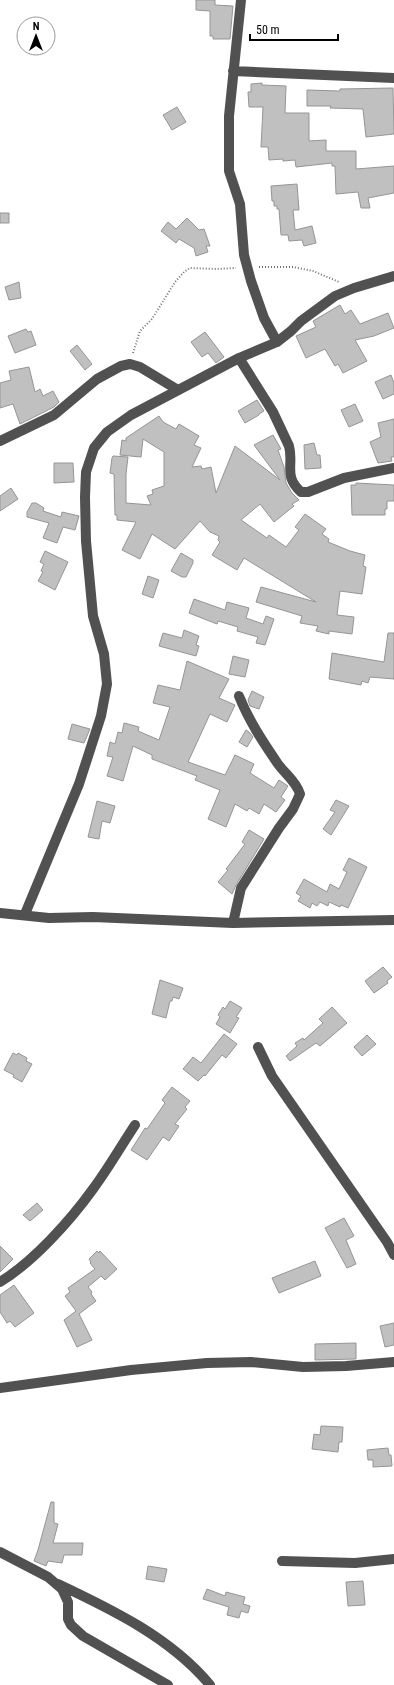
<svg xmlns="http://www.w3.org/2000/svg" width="394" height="1685" font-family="'Roboto Condensed',sans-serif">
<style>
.building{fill:#c0c0c0;stroke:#959595}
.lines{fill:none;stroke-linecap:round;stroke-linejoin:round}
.path{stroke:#737373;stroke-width:2;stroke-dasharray:1 2;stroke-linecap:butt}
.minor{stroke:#515151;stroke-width:10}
</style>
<rect width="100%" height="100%" fill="#fff"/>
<path class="building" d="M196 0H215V5L233 6 230 39H213V36H210V11L196 10Z
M262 83V85L286 86 285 113H309V141L326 140V151H356V169L394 166V193L368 198 370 208H361L358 192 336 194 335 166H332V163L296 167 295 160 283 161V159L269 160 268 147H261L263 107H249L248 92H251V84Z
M393 88 394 134 366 137 363 109 330 108 331 106H307V90L340 91V89Z
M177 107 186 122 172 130 163 115Z
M297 184 299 210H293L295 230 312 226 316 243 304 246 302 240 289 241 288 235H281L279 209H277V206H274V201H272L271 186Z
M0 213H9V223H0Z
M187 218 199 230 204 229 210 246H206L208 252 196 256 194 248 179 239 176 243 161 231 168 222 176 229Z
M19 282 21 298 9 300 5 287Z
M340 305 345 314 351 310 360 324 388 313 394 328 374 336 355 340 367 361 343 373 338 364 335 366 325 349 306 358 296 336 316 327 313 321Z
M26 329 28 332 31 331 36 345 15 353 8 336Z
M205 332 224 357 216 363 208 353 202 357 191 342Z
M77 345 92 364 85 370 70 351Z
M29 367 35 392 40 389 43 396 53 391 59 402 54 407 20 424 13 404 0 408V383L11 380 9 371Z
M391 375 394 383V394L383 399 375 382Z
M257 400 264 411 259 414V415L245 423 238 411Z
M355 404 363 421 349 427 341 410Z
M159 416 163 422 176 429 179 424 199 436 194 445 201 448 192 467 201 466 202 469 211 467 216 493 235 446 280 480 254 445 273 435 281 449 278 450 284 467 286 483 292 493 299 500 292 504 294 506 274 522 260 504 241 520 267 538 269 535 286 547 299 530 295 527 305 514 326 529 322 534 329 539 328 542 350 551 365 555 363 566 366 567 362 594 340 591 337 615 354 617 352 634 329 631V634L316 631 318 626 300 623 302 616 256 602 261 587 316 602 244 558 237 570 212 555 220 542 218 540 219 536 210 532 200 521 175 549 152 534 140 559 122 550 136 522 117 520V515H115L114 474 110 473 112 458 113 456 128 457 126 474V503L151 505 147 496 153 494 152 490 164 486V452L143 439 141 457 120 455 122 440 126 441V438Z
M394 419V457H391L392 461 378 463 370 442 381 437 378 423Z
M314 443 317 455H320L321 468 305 469 304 445Z
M54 463H73L74 482 54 483Z
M356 483 394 485V501H387V509H385V515H352L351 485H356Z
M11 488 18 499 0 511V496Z
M32 503H36L44 508 43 511 61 517 62 512 79 516 75 530 63 527 57 543 43 538 49 523 27 517V512Z
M45 551 68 562 55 590 38 581 43 572 41 571 44 564 40 562Z
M181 553 193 560V563L186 577H182L171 571Z
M148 576 159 580 153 598 142 594Z
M194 599 225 610 227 602 249 608 246 618 263 624 266 616 274 619 265 645 256 643 258 637 237 631 238 627 218 621 217 624 189 613Z
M184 630 199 636 196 645 199 646 196 656 159 646 163 633 182 638Z
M388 633H394V679L370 677 368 683 362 681 361 685 329 679 332 653 384 662Z
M233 656 249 660 245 677 229 674Z
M187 661 229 679 219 698 235 705 227 722 210 714 188 762 225 775 235 755 254 764 250 773 274 788 279 780 288 786 281 797 285 800 276 812 264 804 259 814 249 808 247 811 235 804 226 827 208 819 220 790 195 780 197 776 152 759V755L133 746 123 781 107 776 113 757 107 756 110 742 115 744 118 732 122 733 124 723 139 727 138 731 159 740 170 707 153 703 158 685 180 690Z
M252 691 264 697 259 709 250 706 248 700Z
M72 724 90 729 84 743 68 739Z
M246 730 249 732 253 737 247 747 239 742Z
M336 800 349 806 331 835 323 829 335 812 330 810Z
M97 801 115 806 110 823 102 821 99 839 88 837Z
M249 830 264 839 236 885 232 894 218 882 228 870 226 869 245 844 242 842Z
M349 858 367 867 348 908 341 905 340 907 329 902 328 906 320 902 317 906 312 903 310 908 298 901 301 896 296 893 304 879 327 892 330 884 339 889 347 872 343 870Z
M383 967 392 977 387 981 388 983 374 993 365 981Z
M160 980 183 988 179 999 173 997 172 1001H170L166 1018 152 1014Z
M230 1001 242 1008 236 1017 239 1018 230 1033 216 1024 220 1017 218 1015 223 1007 225 1009Z
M332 1007 347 1023 320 1046 316 1043 290 1061 286 1056 297 1046 295 1043 303 1038 304 1040 323 1023 319 1019Z
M224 1034 237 1044 226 1058 222 1055 205 1076 204 1075 198 1081 183 1069 193 1057 201 1063Z
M367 1035 376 1044 362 1056 354 1047Z
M13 1053 17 1055 18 1053 27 1058 26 1061 32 1064 22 1082 13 1077 14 1075 4 1070Z
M172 1087 190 1101 185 1107 187 1109 175 1124 179 1126 169 1141 163 1137 147 1160 131 1150 145 1128 147 1129 165 1103 162 1100Z
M37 1203 43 1210 30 1221 23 1215Z
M344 1218 354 1236 346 1240 356 1264 347 1268 325 1228Z
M0 1246 13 1259 0 1272Z
M97 1251 99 1253 100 1251 117 1269 105 1280 101 1276 88 1287 92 1292 91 1294 96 1301 79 1314 92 1340 77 1347 64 1320 76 1311 65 1296 70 1292 68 1288 95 1269 90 1263 91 1262 89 1259Z
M315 1261 321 1276 279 1293 272 1278Z
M14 1285 34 1313 15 1327 10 1321 7 1323 0 1312V1295Z
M394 1323V1345L385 1347 380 1326Z
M356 1343V1359L315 1360V1344Z
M321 1426 343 1427 342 1442H339L338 1452 312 1449 314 1434 320 1435Z
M388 1448 389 1455H391L392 1466 373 1467V1460H368L367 1450Z
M51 1502H54V1523L58 1524 53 1543H83L82 1555H64L62 1563 48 1561 46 1566 34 1561 38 1550Z
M148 1566 167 1569 164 1582 146 1579Z
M363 1581 365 1605 348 1606 346 1582Z
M207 1589 225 1596 226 1592 245 1597 243 1604 250 1606 248 1613 241 1611 239 1618 227 1615 229 1607 203 1599Z"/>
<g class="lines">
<path class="path" d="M259 267H293L313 271 339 282
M133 353 140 331 152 319 175 282 184 272 190 268 216 269 236 268"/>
<path class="minor" d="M241 0 229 116V171L240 204 244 255 251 281 264 318 277 342
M233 71 394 78
M239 358 273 412 289 446C294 464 283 476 301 492H308L344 478 394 468
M0 441 54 415 97 379 121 366 130 364 140 367 178 390
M0 913 49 918 93 917 233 923 394 920
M25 914 79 784 101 716 107 684 104 654 93 616 86 541 85 497 86 472 94 448 107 432 131 415 239 358 277 342 291 331 301 321 335 296 354 288 394 276
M233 923 241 888 279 828 293 809 300 794C296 781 285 774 278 764 263 742 249 721 239 696
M258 1047 272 1076 387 1242 394 1255
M0 1282C33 1262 70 1221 93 1189 108 1169 121 1146 135 1125
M0 1388 131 1370 207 1363 251 1362 303 1367 346 1366 394 1362
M0 1552 48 1577 62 1589 68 1602V1619L71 1625 83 1636 168 1685
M282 1561 355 1563 394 1559
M58 1584C113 1610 171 1638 210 1685"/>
</g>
<g transform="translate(36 36)"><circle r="19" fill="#ffffff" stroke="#999999"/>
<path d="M0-3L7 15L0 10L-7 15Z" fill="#000000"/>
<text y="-6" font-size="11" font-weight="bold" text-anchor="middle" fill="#000000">N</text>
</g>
<path d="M250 34v6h88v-6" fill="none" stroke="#000000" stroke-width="2"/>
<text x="256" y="34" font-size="12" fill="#000000" stroke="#ffffff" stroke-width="3" paint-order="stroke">50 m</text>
</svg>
